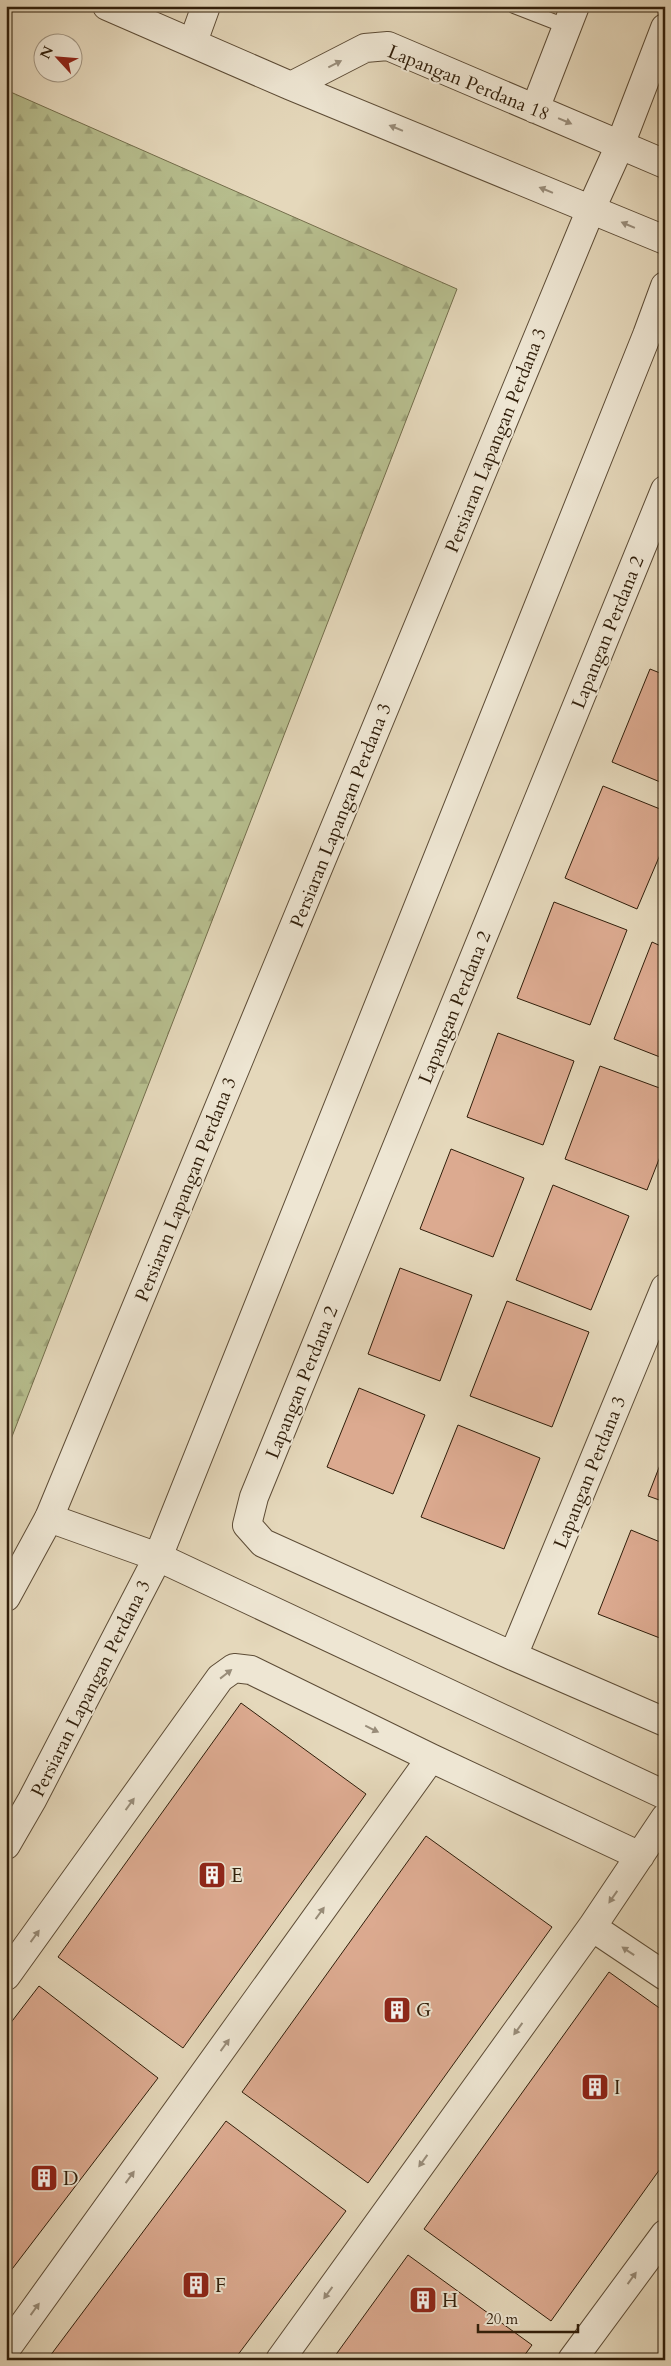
<svg xmlns="http://www.w3.org/2000/svg" width="671" height="2366" font-family="Cardo,serif">
<style>
.forest{fill:url(#forest-firs);stroke:#746e4c}
.building{fill:#dcaa90;stroke:#301e0a}
.lines{fill:none;stroke-linecap:round;stroke-linejoin:round}
.service-casing{stroke:#5d4c36;stroke-width:16}
.minor-casing{stroke:#5d4c36;stroke-width:30}
.tertiary-casing{stroke:#5d4c36;stroke-width:30}
.service{stroke:#eee6d3;stroke-width:14}
.minor{stroke:#eee6d3;stroke-width:28}
.tertiary{stroke:#eee6d3;stroke-width:28}
.oneway{fill:#988c79}
.labels{text-anchor:middle;stroke-width:4;stroke-linejoin:round;paint-order:stroke}
.street-label{font-size:19px;fill:#301e0a;stroke:#eee6d3}
.poi-label{font-size:19px;fill:#301e0a;stroke:#eee6d3;text-anchor:start}
</style>
<defs>
<pattern id="forest-firs" width="22" height="20" patternUnits="userSpaceOnUse" patternTransform="scale(1.25)"><rect width="22" height="20" fill="#b7be8e"/><path d="M5 1l3.5 6h-7zM16 11l3.5 6h-7z" fill="#9ea379"/></pattern>
</defs>
<rect width="100%" height="100%" fill="#e5d8bb"/>
<filter id="stains"><feTurbulence type="fractalNoise" baseFrequency=".004" numOctaves="4"/><feColorMatrix values="0 0 0 0 .2 0 0 0 0 .09 0 0 0 0 .02 0 0 0 .5 -.17"/></filter>
<radialGradient id="worn" r=".72"><stop offset=".6" stop-color="#630" stop-opacity="0"/><stop offset="1" stop-color="#630" stop-opacity=".3"/></radialGradient>
<path class="forest" d="M6 90 457 289 6 1452Z"/>
<path class="building" d="M650 669 665 675V784L612 762Z
M603 786 665 811V843L637 909 565 878Z
M554 902 627 930 590 1025 517 998Z
M652 942 665 948V1059L614 1039Z
M498 1033 574 1061 543 1145 467 1117Z
M600 1066 665 1090V1144L647 1190 565 1159Z
M451 1149 524 1178 493 1257 420 1229Z
M553 1185 629 1216 591 1310 516 1280Z
M400 1268 472 1295 440 1381 368 1354Z
M507 1301 589 1332 552 1427 470 1396Z
M359 1388 425 1415 393 1494 327 1467Z
M458 1425 540 1458 504 1549 421 1517Z
M665 1452V1502L648 1496Z
M631 1530 665 1544V1640L598 1614Z
M241 1703 366 1794 183 2048 58 1957Z
M426 1836 552 1927 368 2183 242 2092Z
M609 1972 665 2012V2162L551 2321 424 2229Z
M39 1986 158 2078 6 2277V2029Z
M226 2121 346 2211 234 2360H47Z
M408 2255 532 2345 521 2360H332Z"/>
<g class="lines">
<defs>
<path id="service" d="M514 6 568 27"/>
<path id="minor" d="M107 6 291 86 665 240
M193 42 206 6
M291 86 365 48 388 46 665 164
M535 109 575 6
M665 490 254 1497 247 1525 263 1543 513 1656 665 1722
M49 1518 158 1557 665 1795
M513 1656 665 1288
M6 1845 32 1800 158 1557 647 335 665 286
M592 1927 665 1976
M6 1976 220 1678 234 1668 251 1670 431 1758 640 1856
M6 2349 431 1758
M280 2360 592 1927 665 1818
M572 2360 665 2234"/>
<path id="tertiary" d="M6 1597 49 1518 591 209 620 145 665 28"/>
</defs>
<use href="#service" class="service-casing"/>
<use href="#minor" class="minor-casing"/>
<use href="#tertiary" class="tertiary-casing"/>
<use href="#service" class="service"/>
<use href="#minor" class="minor"/>
<use href="#tertiary" class="tertiary"/>
</g>
<defs><path id="oneway-solid" d="M-6-.8H1V-3.2L6.5 0L1 3.2V.8H-6Z" transform="scale(1.25)"/></defs>
<g class="oneway">
<use href="#oneway-solid" transform="translate(335 64) rotate(-27)"/>
<use href="#oneway-solid" transform="translate(565 121) rotate(23)"/>
<use href="#oneway-solid" transform="translate(396 128) rotate(-158)"/>
<use href="#oneway-solid" transform="translate(546 190) rotate(-158)"/>
<use href="#oneway-solid" transform="translate(628 225) rotate(-157)"/>
<use href="#oneway-solid" transform="translate(226 1674) rotate(-38)"/>
<use href="#oneway-solid" transform="translate(372 1729) rotate(26)"/>
<use href="#oneway-solid" transform="translate(130 1804) rotate(-54)"/>
<use href="#oneway-solid" transform="translate(613 1897) rotate(125)"/>
<use href="#oneway-solid" transform="translate(320 1913) rotate(-54)"/>
<use href="#oneway-solid" transform="translate(35 1936) rotate(-54)"/>
<use href="#oneway-solid" transform="translate(628 1951) rotate(-146)"/>
<use href="#oneway-solid" transform="translate(518 2029) rotate(126)"/>
<use href="#oneway-solid" transform="translate(225 2045) rotate(-54)"/>
<use href="#oneway-solid" transform="translate(423 2161) rotate(126)"/>
<use href="#oneway-solid" transform="translate(130 2177) rotate(-54)"/>
<use href="#oneway-solid" transform="translate(632 2278) rotate(-54)"/>
<use href="#oneway-solid" transform="translate(328 2293) rotate(126)"/>
<use href="#oneway-solid" transform="translate(35 2309) rotate(-54)"/>
</g>
<defs>
<symbol id="building-square" viewBox="-11 -11 22 22"><rect x="-9" y="-9" width="18" height="18" rx="4" fill="#8f2418" stroke="#eee6d3"/><path d="M-4-6H4V6H1V3H-1V6H-4ZM-2.5-4.3h1.7v1.8h-1.7ZM.8-4.3h1.7v1.8H.8ZM-2.5-1h1.7V.8h-1.7ZM.8-1h1.7V.8H.8Z" fill="#fff"/></symbol>
</defs>
<g fill-rule="evenodd">
<use href="#building-square" x="196" y="1859" width="32" height="32"/>
<use href="#building-square" x="381" y="1994" width="32" height="32"/>
<use href="#building-square" x="579" y="2071" width="32" height="32"/>
<use href="#building-square" x="28" y="2162" width="32" height="32"/>
<use href="#building-square" x="180" y="2269" width="32" height="32"/>
<use href="#building-square" x="407" y="2284" width="32" height="32"/>
</g>
<g class="labels">
<g class="street-label">
<text transform="translate(469 82) rotate(22)" y="7">Lapangan Perdana 18</text>
<text transform="translate(495 440) rotate(-68)" y="7">Persiaran Lapangan Perdana 3</text>
<text transform="translate(607 632) rotate(-68)" y="7">Lapangan Perdana 2</text>
<text transform="translate(340 815) rotate(-68)" y="7">Persiaran Lapangan Perdana 3</text>
<text transform="translate(454 1007) rotate(-68)" y="7">Lapangan Perdana 2</text>
<text transform="translate(185 1189) rotate(-68)" y="7">Persiaran Lapangan Perdana 3</text>
<text transform="translate(301 1382) rotate(-68)" y="7">Lapangan Perdana 2</text>
<text transform="translate(589 1472) rotate(-68)" y="7">Lapangan Perdana 3</text>
<text transform="translate(90 1688) rotate(-63)" y="7">Persiaran Lapangan Perdana 3</text>
</g>
<g class="poi-label">
<text x="231" y="1882">E</text>
<text x="416" y="2017">G</text>
<text x="614" y="2094">I</text>
<text x="63" y="2185">D</text>
<text x="215" y="2292">F</text>
<text x="442" y="2307">H</text>
</g>
</g>
<rect width="671" height="2366" fill="none" stroke="#e5d8bb" stroke-width="25"/>
<rect x="8" y="8" width="656" height="2351" fill="none" stroke="#301e0a" stroke-width="2.5"/>
<rect x="12" y="12" width="646" height="2341" fill="none" stroke="#301e0a"/>
<g transform="translate(58 58) rotate(296)"><circle r="24" fill="#eee6d3" stroke="#a29683"/>
<path d="M0-4L9 19L0 12L-9 19Z" fill="#8f2418"/>
<text y="-8" font-size="14" font-weight="bold" text-anchor="middle" fill="#301e0a">N</text>
</g>
<path d="M478 2324v8h100v-8" fill="none" stroke="#301e0a" stroke-width="2.5"/>
<text x="486" y="2324" font-size="15" fill="#301e0a" stroke="#eee6d3" stroke-width="4" paint-order="stroke">20 m</text>
<rect width="100%" height="100%" filter="url(#stains)"/>
<rect width="100%" height="100%" fill="url(#worn)"/>
</svg>
